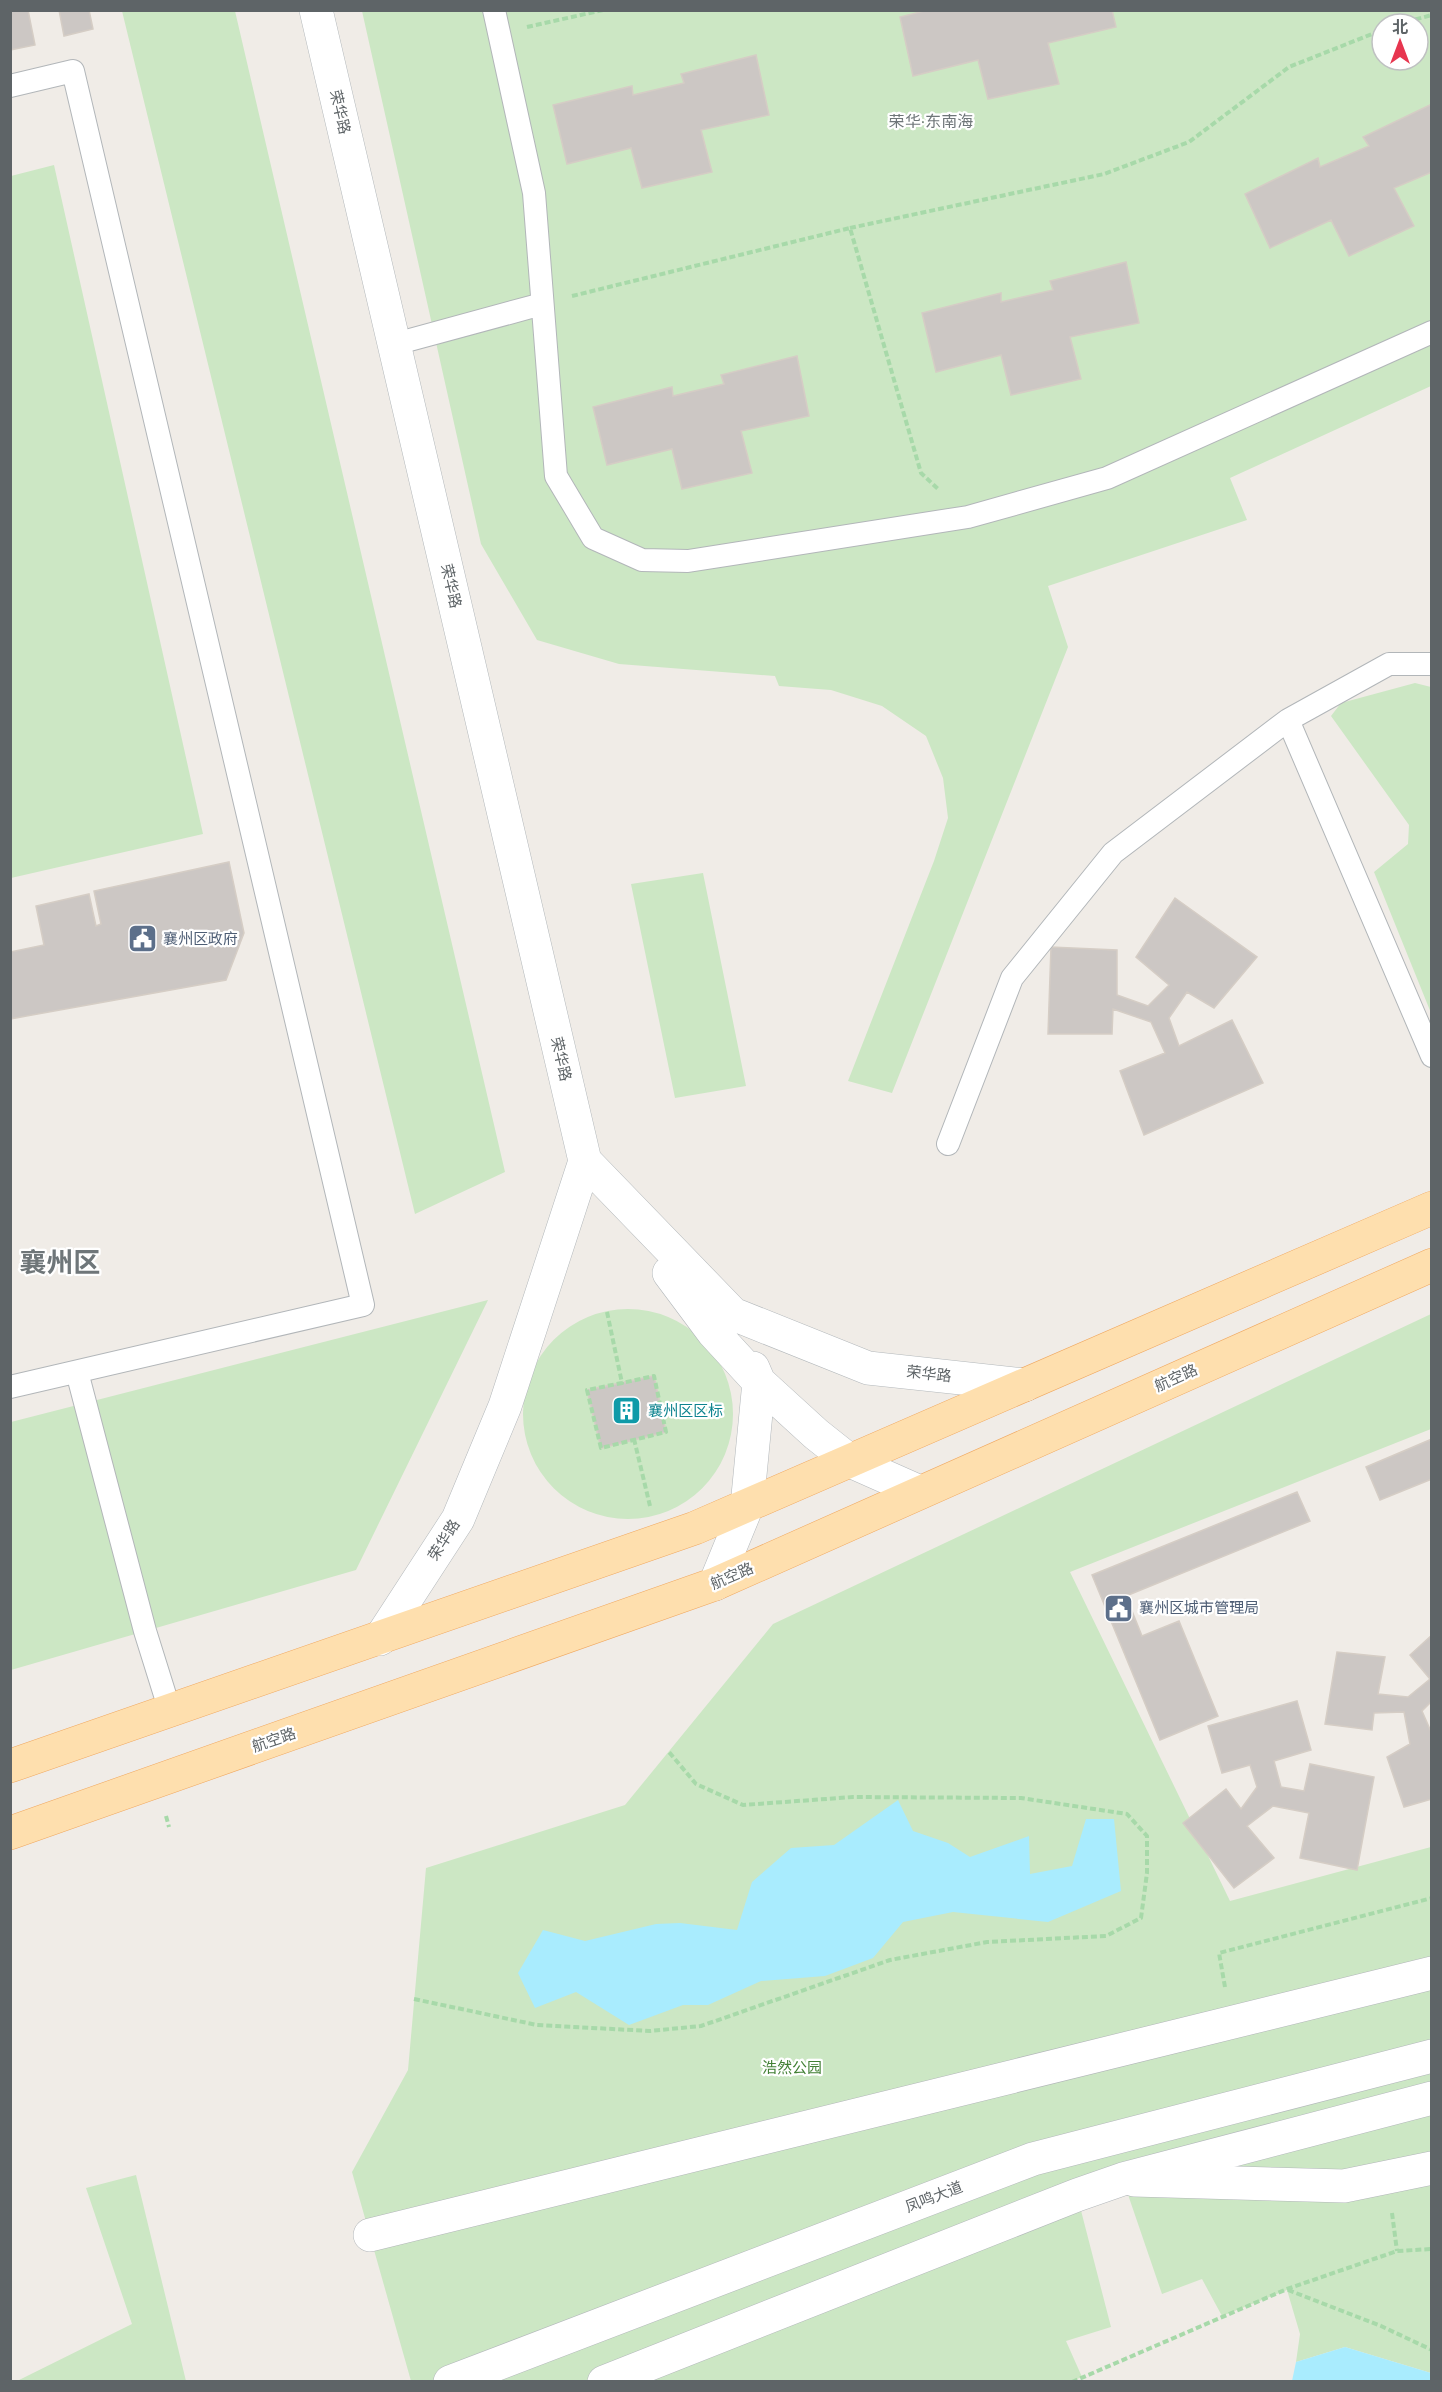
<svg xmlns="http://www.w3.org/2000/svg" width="1442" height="2392" font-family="'PT Sans','Noto Sans SC',sans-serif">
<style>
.green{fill:#cce7c4;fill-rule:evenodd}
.water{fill:#a9ecfe}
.building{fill:#ccc7c4;stroke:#d5cdc5;stroke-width:1.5}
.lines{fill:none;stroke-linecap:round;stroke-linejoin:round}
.lane-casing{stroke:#b2b6b9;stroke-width:24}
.street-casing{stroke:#b2b6b9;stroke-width:34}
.secondary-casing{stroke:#b3b8bb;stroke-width:34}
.primary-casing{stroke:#f0a860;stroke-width:34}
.path{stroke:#a7d9a9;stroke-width:4;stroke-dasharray:6 3;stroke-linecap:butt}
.lane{stroke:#fff;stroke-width:22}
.street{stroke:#fff;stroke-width:33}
.secondary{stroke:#fff;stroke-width:33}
.primary{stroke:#fedfae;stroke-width:33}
.labels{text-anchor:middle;stroke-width:4.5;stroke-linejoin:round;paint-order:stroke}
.street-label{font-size:15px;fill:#5e6467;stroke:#fff}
.service-label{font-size:15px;fill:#4e5e75;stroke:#fff;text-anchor:start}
.culture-label{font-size:15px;fill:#0d838f;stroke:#fff;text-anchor:start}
.park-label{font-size:15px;fill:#428035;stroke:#fff}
.neighbourhood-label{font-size:16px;fill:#6f7679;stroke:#fff}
.town-label{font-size:27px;font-weight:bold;fill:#6f7679;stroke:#fff}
</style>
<rect width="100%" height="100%" fill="#f0ece7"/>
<path class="green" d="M122 11H235L505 1172 415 1214Z
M362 11H1431V386L1230 478 1247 520 1048 586 1068 647 892 1093 848 1081 934 861 948 818 943 778 926 736 882 706 831 690 779 686 775 676 619 664 537 640 481 544ZM1382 24H1418V60H1382Z
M54 165 203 834 11 878V176Z
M1415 683 1431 687V1013L1374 872 1408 844 1409 825 1331 716 1341 703Z
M703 873 746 1086 675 1098 631 884Z
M488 1300 356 1570 11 1670V1422Z
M523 1414a105 105 0 1 1 210 0a105 105 0 1 1-210 0Z
M1431 1314V1429L1070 1572 1230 1901 1431 1847V2373L1345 2347 1296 2362 1300 2334 1287 2290 1222 2316 1202 2279 1162 2294 1123 2180 1077 2195 1111 2327 1066 2341 1082 2377 1072 2381H411L352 2172 408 2070 426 1868 625 1805 773 1624Z
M136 2175 186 2381H17L132 2324 86 2188Z"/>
<path class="water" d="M898 1800 913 1831 948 1843 970 1857 1029 1836 1030 1874 1072 1866 1086 1819H1114L1121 1891 1048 1922 953 1912 903 1922 873 1958 825 1976 761 1981 708 2005H683L629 2025 576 1992 535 2008 518 1973 543 1930 585 1941 656 1924 680 1923 737 1930 752 1882 791 1848 834 1845Z
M1345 2347 1431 2373V2381H1292L1296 2362Z"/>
<path class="building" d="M10 10H28L35 45 10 50Z
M59 10H89L93 29 64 36Z
M928 10H1112L1116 27 1048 43 1059 84 988 99 978 60 913 76 900 17Z
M756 55 769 115 701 130 712 172 642 188 631 148 567 164 553 105 632 86 633 95 684 83 681 74Z
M1432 104V172L1394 188 1414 226 1349 256 1331 220 1270 248 1245 194 1318 158 1320 167 1369 146 1363 137Z
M1126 262 1139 323 1070 337 1081 379 1011 395 1001 355 936 372 922 313 1001 293V302L1053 290 1050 281Z
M797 356 809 416 741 431 752 473 682 489 672 449 607 465 593 407 672 387 673 396 724 384 721 375Z
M229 862 244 933 226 980 10 1019V952L44 945 36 906 89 894 96 926 101 924 94 891Z
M1175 898 1257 957 1214 1008 1187 992 1169 1018 1179 1046 1232 1020 1263 1083 1144 1135 1120 1071 1165 1053 1151 1022 1113 1009 1112 1034H1048L1051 947 1117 950V995L1148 1006 1169 985 1136 957Z
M654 1376 666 1432 601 1448 587 1390Z
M1432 1439V1479L1380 1500 1366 1467Z
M1297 1492 1310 1521 1126 1596 1142 1636 1179 1621 1218 1716 1160 1740 1092 1575Z
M1432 1635V1701L1422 1711 1432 1734V1799L1404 1807 1387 1757 1410 1744 1404 1712 1374 1713 1372 1730 1325 1724 1337 1652 1385 1657 1378 1694 1408 1697 1430 1679 1410 1655Z
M1297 1701 1311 1750 1274 1761 1281 1787 1304 1791 1310 1764 1374 1777 1357 1870 1300 1858 1309 1813 1273 1806 1247 1826 1274 1858 1234 1888 1183 1823 1226 1789 1241 1809 1257 1787 1250 1765 1222 1773 1208 1726Z"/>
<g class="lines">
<defs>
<path id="lane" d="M494 10 534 193 556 476 593 538 642 560 688 561 968 517 1107 478 1432 332
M10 86 73 71 363 1305 10 1387
M395 344 542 304
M1432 664H1389L1288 720 1432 1056
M948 1144 1012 978 1113 853 1288 720
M77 1372 145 1631 170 1711"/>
<path id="street" d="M1134 2180 1344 2186 1432 2168
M370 2235 1432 1973"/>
<path id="secondary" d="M316 10 585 1161 733 1314 868 1368 1025 1385
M669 1273 713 1332 759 1382 816 1434 850 1461 920 1492
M715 1584 747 1506 759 1382 753 1368
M380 1639 458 1519 505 1406 585 1161
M450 2382 1033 2159 1432 2056
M604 2382 1077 2195 1123 2179 1432 2098"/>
<path id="primary" d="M10 1766 695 1528 1432 1208
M10 1833 715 1584 1432 1265"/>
</defs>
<use href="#lane" class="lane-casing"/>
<use href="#street" class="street-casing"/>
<use href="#secondary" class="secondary-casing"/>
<use href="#primary" class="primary-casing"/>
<path class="path" d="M1398 24 1432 15
M527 27 603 10
M850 228 1104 174 1189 142 1289 67 1382 30
M572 296 850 228 921 473 938 489
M607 1312 622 1383 587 1390 601 1448 666 1432 654 1376 622 1383
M634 1439 650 1506
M166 1816 169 1827
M1225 1987 1219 1953 1432 1898
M414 1999 537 2025 650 2031 701 2026 890 1960 987 1942 1106 1936 1141 1918 1147 1873V1836L1127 1814 1021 1798 853 1797 743 1805 696 1784 669 1752
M1392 2213 1397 2251
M1288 2290 1381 2326 1432 2350
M1072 2382 1287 2289 1397 2251 1432 2249"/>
<use href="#lane" class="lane"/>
<use href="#street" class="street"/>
<use href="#secondary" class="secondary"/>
<use href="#primary" class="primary"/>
</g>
<defs>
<symbol id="civic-square" viewBox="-11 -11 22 22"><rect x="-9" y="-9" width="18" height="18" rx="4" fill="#5c6f8a" stroke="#fff"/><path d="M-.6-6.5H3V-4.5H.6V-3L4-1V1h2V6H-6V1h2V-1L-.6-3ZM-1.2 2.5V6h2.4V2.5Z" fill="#fff"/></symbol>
<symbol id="building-square" viewBox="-11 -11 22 22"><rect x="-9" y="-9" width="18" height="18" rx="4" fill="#0f9aa8" stroke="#fff"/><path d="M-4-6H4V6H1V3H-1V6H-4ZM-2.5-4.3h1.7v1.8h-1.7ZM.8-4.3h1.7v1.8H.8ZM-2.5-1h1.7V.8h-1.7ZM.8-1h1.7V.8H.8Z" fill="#fff"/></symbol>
</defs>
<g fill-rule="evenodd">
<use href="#civic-square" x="126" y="922" width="33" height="33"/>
<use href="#building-square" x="610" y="1394" width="33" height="33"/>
<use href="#civic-square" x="1102" y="1592" width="33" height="33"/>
</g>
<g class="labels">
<g class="street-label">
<text transform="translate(340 112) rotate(77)" y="5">荣华路</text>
<text transform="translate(451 586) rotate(77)" y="5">荣华路</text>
<text transform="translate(561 1059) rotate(77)" y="5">荣华路</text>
<text transform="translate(929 1374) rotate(6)" y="5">荣华路</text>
<text transform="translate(1176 1378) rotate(-24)" y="5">航空路</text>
<text transform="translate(444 1540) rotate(-58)" y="5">荣华路</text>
<text transform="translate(732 1576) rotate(-23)" y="5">航空路</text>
<text transform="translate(274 1740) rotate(-19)" y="5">航空路</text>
<text transform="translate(934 2197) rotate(-21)" y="5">凤鸣大道</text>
</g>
<g class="service-label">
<text x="163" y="944">襄州区政府</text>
<text x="1139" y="1613">襄州区城市管理局</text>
</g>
<g class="culture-label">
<text x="648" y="1416">襄州区区标</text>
</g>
<g class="park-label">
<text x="792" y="2073">浩然公园</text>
</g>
<g class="neighbourhood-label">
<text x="931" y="127">荣华·东南海</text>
</g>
<g class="town-label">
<text x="60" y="1272">襄州区</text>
</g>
</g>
<rect width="1442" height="2392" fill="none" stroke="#5e6467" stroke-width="24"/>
<g transform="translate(1400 42)"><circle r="28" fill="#ffffff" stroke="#bfc1c2" stroke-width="1.5"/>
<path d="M0-4.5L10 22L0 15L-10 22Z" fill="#e7364f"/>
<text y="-9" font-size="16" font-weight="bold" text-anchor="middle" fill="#5e6467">北</text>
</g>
</svg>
